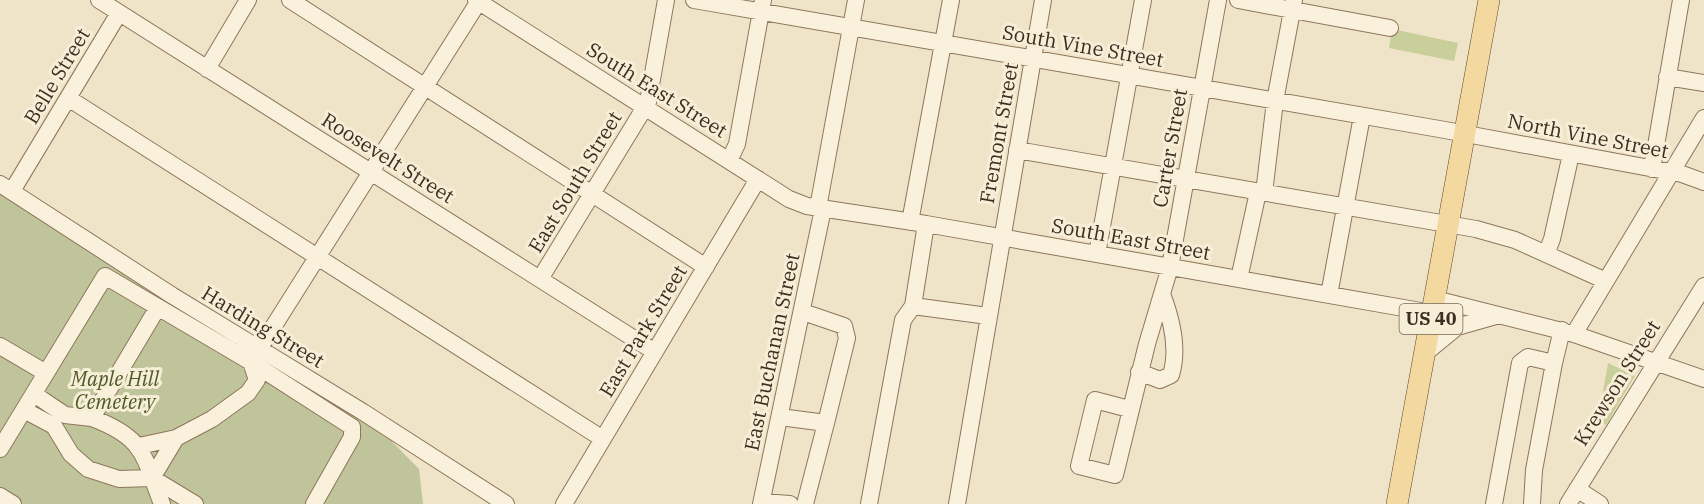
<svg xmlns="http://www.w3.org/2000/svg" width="1704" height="504" font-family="'IBM Plex Serif',serif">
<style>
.green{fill:#c9cf9b}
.cemetery{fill:#bfc49a}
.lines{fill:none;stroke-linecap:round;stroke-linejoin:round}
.minor-casing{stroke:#8d765c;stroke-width:18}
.major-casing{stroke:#5b4430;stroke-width:22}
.minor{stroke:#faf1dc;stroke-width:16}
.major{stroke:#f3d9a0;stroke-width:21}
.labels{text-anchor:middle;stroke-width:6;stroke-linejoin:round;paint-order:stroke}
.shield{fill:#f7eed8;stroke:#756857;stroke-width:1.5}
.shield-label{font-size:18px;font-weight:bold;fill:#3d2e20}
.street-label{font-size:20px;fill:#3d2e20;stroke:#f7eed8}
.park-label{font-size:20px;font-style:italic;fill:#4d5a26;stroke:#f7eed8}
</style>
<rect width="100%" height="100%" fill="#f0e4c8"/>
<path class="green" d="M1392 29 1458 43 1454 61 1389 48Z
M1608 363 1635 376 1606 425 1598 420Z"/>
<path class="cemetery" d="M0 183 363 412 419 469 423 504H0Z"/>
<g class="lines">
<defs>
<path id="minor" d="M99 0 655 352
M290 0 706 267
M476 0 789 199 807 206 926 224 1432 313
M694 0 1445 130 1682 174 1704 182
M1238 0 1390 28
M207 69 248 0
M1667 77 1704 83
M68 98 603 439
M1017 150 1476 229 1515 240 1606 281
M729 161 737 144 763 0
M1652 169 1681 0
M0 184 173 296 363 412 506 504
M12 191 119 13
M1264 193 1275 101 1294 0
M818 208 856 0
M910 222 951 0
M1097 254 1143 0
M1546 254 1552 239 1571 154
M540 279 648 102 666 0
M1239 279 1258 192
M1329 295 1362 116
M1435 299 1574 334 1704 379
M913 306 988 316
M158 307 92 418C145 438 143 455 162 504
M1574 334 1704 118
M0 346 46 373
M1424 354 1457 327 1499 315
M1139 372 1160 380 1171 375C1179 349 1172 320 1162 294
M34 394 65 415 92 418
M1129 409 1095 400 1079 466 1115 475 1147 344 1170 267 1218 0
M24 410 54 426 71 454 88 469 119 479 152 478
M780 417 826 423 847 338 844 326 803 312
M139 446 176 438
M0 449 105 276 251 362 352 427V437L314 504
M1577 489 1600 504
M0 496 13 504
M762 502 790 504
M195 504 152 478 176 438 212 419 248 393 257 380 251 362 479 1
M564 504 758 179
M761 504 823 209
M805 504 826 423
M869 504 903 320 913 306 926 224
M957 504 1043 0
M1494 504 1520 363 1528 357 1554 363 1562 330
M1532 504 1534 470 1554 363
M1568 504 1704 286"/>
<path id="major" d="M1397 504 1489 0"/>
</defs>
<use href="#minor" class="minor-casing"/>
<use href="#major" class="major-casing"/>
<use href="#minor" class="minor"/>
<use href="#major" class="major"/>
</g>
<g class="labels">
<rect class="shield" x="1399.5" y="304" width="63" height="30" rx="4.5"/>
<g class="shield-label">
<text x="1431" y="325">US 40</text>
</g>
<g class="street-label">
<text transform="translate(1083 46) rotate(10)" y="7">South Vine Street</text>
<text transform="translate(57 76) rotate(-59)" y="7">Belle Street</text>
<text transform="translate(657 90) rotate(32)" y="7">South East Street</text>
<text transform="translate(999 133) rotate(-80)" y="7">Fremont Street</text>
<text transform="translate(1588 136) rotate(11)" y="7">North Vine Street</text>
<text transform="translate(1170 148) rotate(-80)" y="7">Carter Street</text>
<text transform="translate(388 158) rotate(32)" y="7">Roosevelt Street</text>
<text transform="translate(575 182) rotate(-59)" y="7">East South Street</text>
<text transform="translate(1131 239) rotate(10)" y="7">South East Street</text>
<text transform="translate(263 327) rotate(31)" y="7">Harding Street</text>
<text transform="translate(643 331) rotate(-59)" y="7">East Park Street</text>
<text transform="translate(772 352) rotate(-78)" y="7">East Buchanan Street</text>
<text transform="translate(1617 383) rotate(-58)" y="7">Krewson Street</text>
</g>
<g class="park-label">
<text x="115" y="386">Maple Hill<tspan x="115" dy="23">Cemetery</tspan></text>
</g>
</g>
</svg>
